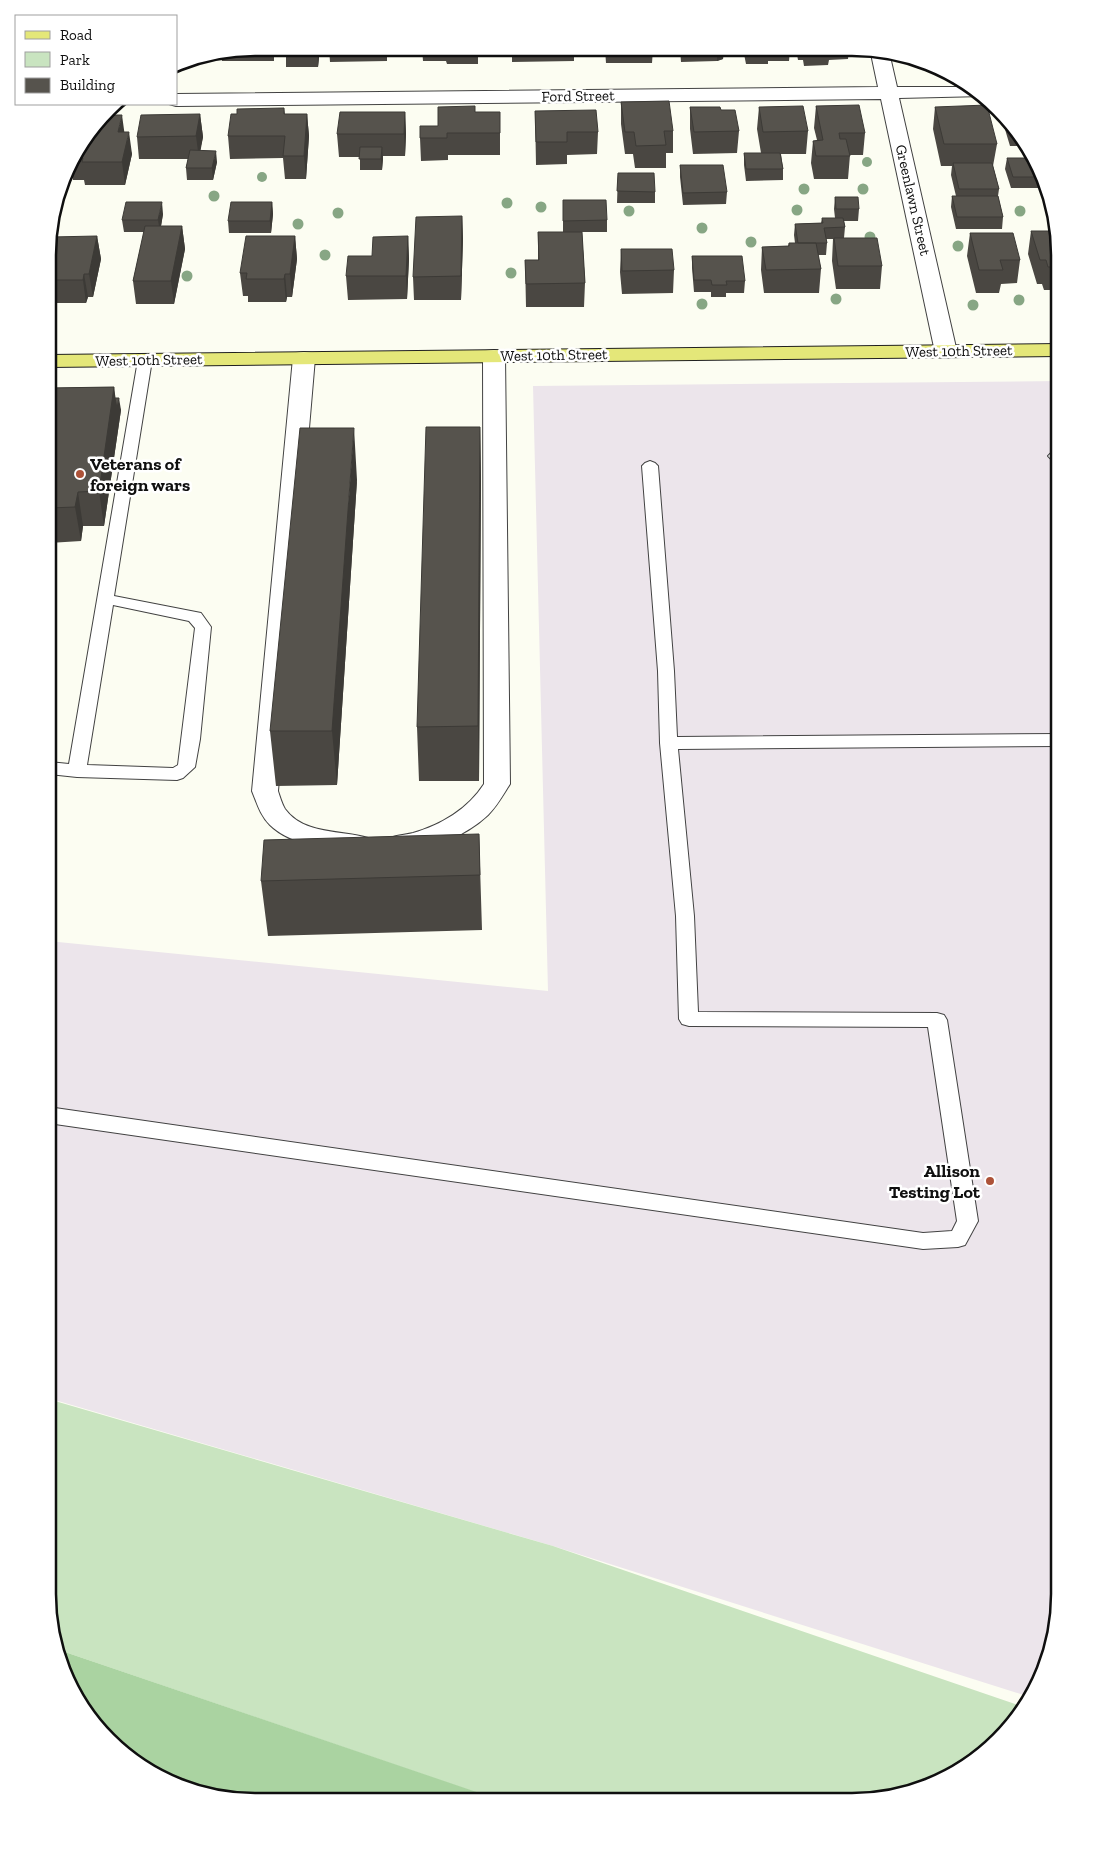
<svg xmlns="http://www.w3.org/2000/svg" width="1107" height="1849" font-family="'Zilla Slab',serif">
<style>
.industrial{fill:#ece5eb}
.green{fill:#c9e4c0}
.forest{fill:#aad3a1}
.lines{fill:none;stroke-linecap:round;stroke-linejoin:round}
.service-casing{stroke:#424242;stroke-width:2}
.minor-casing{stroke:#424242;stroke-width:2}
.primary-casing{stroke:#202020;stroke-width:2}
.service{fill:#fff;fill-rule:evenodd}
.minor{fill:#fff;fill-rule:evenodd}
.primary{fill:#e4e779;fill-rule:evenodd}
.tree{fill:#87a684}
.wall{fill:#4a4742}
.shaded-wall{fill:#3c3a36}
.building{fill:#56534d;stroke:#3c3a36}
.poi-dot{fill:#ad5238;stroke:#fff;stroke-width:2}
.labels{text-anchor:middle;stroke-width:5;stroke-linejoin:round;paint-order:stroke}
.far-street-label{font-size:15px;fill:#0f0f0f;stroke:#fff}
.poi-label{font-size:18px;font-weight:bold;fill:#0f0f0f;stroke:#fff;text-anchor:start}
.rim{fill:none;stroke:#0f0f0f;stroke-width:2.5}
</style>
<rect width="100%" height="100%" fill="#fcfdf2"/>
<path class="industrial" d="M1059 381V1608L1044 1673 1030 1697 553 1546 48 1398V941L548 991 533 386Z"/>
<path class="green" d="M48 1399 553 1546 1024 1707 1017 1720 978 1758 931 1786 852 1801H501L59 1650 48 1594Z"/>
<path class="forest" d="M59 1650 503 1801 228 1800 175 1786 129 1758 90 1720 63 1673Z"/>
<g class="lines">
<defs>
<path id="service" d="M145 356 150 357 152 360 114 596 201 613 211 627 200 739 195 767 183 778 177 780 77 777 49 774V762L69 764 138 360 140 357ZM113 605 189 621 195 628 178 765 173 768 87 765Z
M1056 451 1059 452V463L1054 462 1048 456 1051 453Z
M650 461 655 463 658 466 674 671 677 737 1059 734V746L678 749 694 916 698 1012 937 1013 944 1015 947 1020 978 1221 965 1245 958 1247 923 1249 48 1123V1107L923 1233 952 1231 957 1221 928 1027 689 1026 682 1024 679 1019 676 916 660 743 658 671 642 466 645 463Z"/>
<path id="minor" d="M870 49 889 52 897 87H972L984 96 899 98 957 352 954 357 946 358 938 357 935 352 881 99 176 106 169 104H176V94L878 87Z
M494 350 502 351 505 356 510 784C503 795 497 806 488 815 467 835 418 859 390 850L386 844 390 838C397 835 405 835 413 833 441 825 468 809 484 784L483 356 486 351Z
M304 352 312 353 315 358 278 791C280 797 282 804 285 809 304 835 342 830 368 838L372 844 368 850C343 858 289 844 270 825 260 815 257 803 252 791L293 358 296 353Z"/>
<path id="primary" d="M1059 344V356L49 367V355Z"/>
</defs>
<use href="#service" class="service-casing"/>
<use href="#minor" class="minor-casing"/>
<use href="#primary" class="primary-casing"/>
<use href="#service" class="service"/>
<use href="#minor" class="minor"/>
<use href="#primary" class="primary"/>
</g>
<g class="tree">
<circle cx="867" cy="162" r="5"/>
<circle cx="262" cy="177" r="5"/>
<circle cx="804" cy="189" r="5.5"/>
<circle cx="863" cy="189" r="5.5"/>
<circle cx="214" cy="196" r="5.5"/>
<circle cx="507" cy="203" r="5.5"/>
<circle cx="541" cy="207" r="5.5"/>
<circle cx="797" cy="210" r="5.5"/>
<circle cx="629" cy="211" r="5.5"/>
<circle cx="1020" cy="211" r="5.5"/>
<circle cx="338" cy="213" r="5.5"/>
<circle cx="298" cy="224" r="5.5"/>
<circle cx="702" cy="228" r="5.5"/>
<circle cx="870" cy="237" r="5.5"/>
<circle cx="751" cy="242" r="5.5"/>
<circle cx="958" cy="246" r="5.5"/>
<circle cx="325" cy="255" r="5.5"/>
<circle cx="511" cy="273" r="5.5"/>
<circle cx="187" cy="276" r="5.5"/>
<circle cx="836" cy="299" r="5.5"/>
<circle cx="1019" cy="300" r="5.5"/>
<circle cx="702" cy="304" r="5.5"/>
<circle cx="973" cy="305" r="5.5"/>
</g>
<path class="wall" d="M255 48H320L318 67H286V56H274V61H222L221 54Z
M329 48H387V61L330 62Z
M422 48H478V64H447L446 61H423Z
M512 48H600V54H586V51H574V61L512 62Z
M605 49H653L652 63H606Z
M680 49H724L723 59 717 61 681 62Z
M743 49H790L789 61H768V64H746Z
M796 49H849L848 59 829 60 828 65 804 66 803 60H798Z
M621 102 673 131V153H666V168H635L633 154H625L621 124Z
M816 106 865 133 863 155H850L848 179H814L811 163 813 141 817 140 814 128Z
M690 107 721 110 739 131 737 153 693 154 690 129Z
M759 107 808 131 806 154H781L783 169V180L746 181 744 165V153H761L757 129Z
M935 107 997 144 993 166 999 189 998 196 1003 217 1002 229H956L951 207 952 196H956L951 175 952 166H941L933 129Z
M284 108 285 114H307L309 136 306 179H285L283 158 230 159 228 136 237 114Z
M535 111 598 132 597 154 567 155V164L536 165Z
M405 112 406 134 405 156H383L382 170H360V157H339L337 134Z
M475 112H500V155H448V160L421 161 420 138 438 126Z
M200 114 203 137 200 150 217 162 213 180H187L186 168 188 159H139L137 137Z
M106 115 124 132 132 154 125 185H85L84 180H73L71 161Z
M1005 117 1017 129 1027 146H1010L1004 126Z
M1007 158 1044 176 1045 184V188H1011L1005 169Z
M680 165 727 192 726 204 683 205 680 177Z
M618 173 655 192V203H617Z
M835 197 859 209 858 221H844L845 227 844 238 882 266 880 289H836L832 261 833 239H826L827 243 826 255H818L821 269 819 293H764L761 270 762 247 788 246 789 243H795L794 235 795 224 821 223 822 218H835L834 209Z
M563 200 607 220V232H582L585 283 584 307H526L525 260H538V232H563Z
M272 202 273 214 271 233H229L228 221Z
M163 214 161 226H182L185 249 174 304H136L133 281 144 232H124L122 220Z
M462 216 463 239 461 300H414L413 277Z
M1031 231 1060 255 1059 290H1044L1042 284H1037L1028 254Z
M970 233 1020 260 1017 283 1001 284 999 293H976L967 256Z
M97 236 101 259 93 297H88L86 303H50L49 244Z
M295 236 297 259 292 297H287L286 302H248V296H243L240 273Z
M408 236 409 259 407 299 348 300 346 276 372 256Z
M621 249 674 270 673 293 622 294 620 272Z
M692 256 745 281 744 293H726V297H711V292H694L692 268Z
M114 387 115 398 121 410 104 526H83L81 541 49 543V388Z
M480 427 481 480 479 781H419L417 727Z
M357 480 337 785 276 786 270 731Z
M479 834 482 930 268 936 261 881Z"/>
<path class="shaded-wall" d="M317 48H320L318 67Z
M717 49H724L723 59 717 61Z
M405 112 406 134 405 156 404 134Z
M200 114 203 137 199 159 196 136Z
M307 114 309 136 306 179 304 156Z
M122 115 125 137 118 132Z
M129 132 132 154 125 185 122 162Z
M382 147 383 159 382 170 381 159Z
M216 151 217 162 213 180 212 168Z
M162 202 163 214 160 232 158 220Z
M272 202 273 214 271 233 270 221Z
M462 216 463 239 461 300V276Z
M182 226 185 249 174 304 171 281Z
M97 236 101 259 93 297 89 274Z
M295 236 297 259 292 297 290 274Z
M408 236 409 259 407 299 406 276Z
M84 274 88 297 86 303 83 280Z
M285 274 287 297 286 302 284 279Z
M114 387 117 408 119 398 121 410 104 526 99 491Z
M480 427 481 480 479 781 478 726Z
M354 428 357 480 337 785 332 731Z
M78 492 83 526 81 541 75 507Z"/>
<path class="building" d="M669 101 673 131H664L666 145 636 146 634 132H625L621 102Z
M859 105 865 133H839L840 139H846L850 156H816L813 141 823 140 816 106Z
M987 105 997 144H944L935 107Z
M475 106V112H500V133H447V138H420V126H438V107Z
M803 106 808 131 763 132 759 107Z
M690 107H720L721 110H735L739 131 694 132Z
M284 108V114H307L304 156H283L285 136H228L231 114H237V109Z
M596 110 598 132H567V142H536L535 111Z
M340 112H405L404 134H337Z
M200 114 196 136 137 137 141 115Z
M106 115H122L118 132H129L122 162H82L83 158H73Z
M360 147H382L381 159H359Z
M190 150 216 151 212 168H186Z
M744 153H780L783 169H746Z
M1007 158H1033L1044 177H1013Z
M953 163H992L999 189H959Z
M680 165H723L727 192 683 193Z
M618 173H654L655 192 617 191Z
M952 196H998L1003 217H957Z
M835 197H858L859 209H836Z
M563 200H606L607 220 563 221Z
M126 202H162L158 220H122Z
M231 202H272L270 221H228Z
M462 216 461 276 413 277 416 217Z
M822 218H843L845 227 824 228 827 243H798L795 224 823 223Z
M145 226H182L171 281H133Z
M1031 231H1055L1060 255V267H1048L1046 260H1040Z
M538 232H582L585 283 526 284 525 260H539Z
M970 233H1013L1020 260H1000L1003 270H979Z
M97 236 89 274H84L83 280H49V244L51 237Z
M246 236H295L290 274H285L284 279H246L247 273H240Z
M408 236 406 276H346L348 256H372L373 237Z
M834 238H877L882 266H838Z
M789 243H816L821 269 766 270 762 247 789 246Z
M621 249H672L674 270 622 271Z
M692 256H742L745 281H726L727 285H712L711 280H694Z
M114 387 99 491 78 492 75 507 49 508V388Z
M115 398H119L117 408Z
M426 427H480L478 726 417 727Z
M300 428H354L332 731H270Z
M479 834 480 875 261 881 264 840Z"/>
<g class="poi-dot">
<circle cx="80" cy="474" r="5"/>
<circle cx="990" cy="1181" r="5"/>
</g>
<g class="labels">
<g class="far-street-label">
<text transform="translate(578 96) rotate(-1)" y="5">Ford Street</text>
<text transform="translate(913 200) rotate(77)" y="5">Greenlawn Street</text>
<text transform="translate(959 351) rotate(-1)" y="5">West 10th Street</text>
<text transform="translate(554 355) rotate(-1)" y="5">West 10th Street</text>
<text transform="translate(149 360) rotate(-1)" y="5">West 10th Street</text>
</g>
<g class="poi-label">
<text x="90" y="470">Veterans of<tspan x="90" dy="21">foreign wars</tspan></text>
<text x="980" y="1177" text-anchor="end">Allison<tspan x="980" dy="21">Testing Lot</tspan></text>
</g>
</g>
<path d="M0 0H1107V1849H0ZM255 56H852A199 199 0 0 1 1051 255V1594A199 199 0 0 1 852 1793H255A199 199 0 0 1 56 1594V255A199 199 0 0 1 255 56Z" fill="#fff" fill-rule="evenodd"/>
<path class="rim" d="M255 56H852A199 199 0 0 1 1051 255V1594A199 199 0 0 1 852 1793H255A199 199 0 0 1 56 1594V255A199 199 0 0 1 255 56Z"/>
<rect x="15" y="15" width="162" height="90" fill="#ffffff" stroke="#9f9f9f"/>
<rect x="25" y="31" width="25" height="8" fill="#e4e779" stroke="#9f9f9f"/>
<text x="60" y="40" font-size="15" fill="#0f0f0f">Road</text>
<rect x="25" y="52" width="25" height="15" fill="#c9e4c0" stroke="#9f9f9f"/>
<text x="60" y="65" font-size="15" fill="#0f0f0f">Park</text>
<rect x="25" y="78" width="25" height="15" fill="#56534d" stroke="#9f9f9f"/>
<text x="60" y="90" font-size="15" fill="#0f0f0f">Building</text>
</svg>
